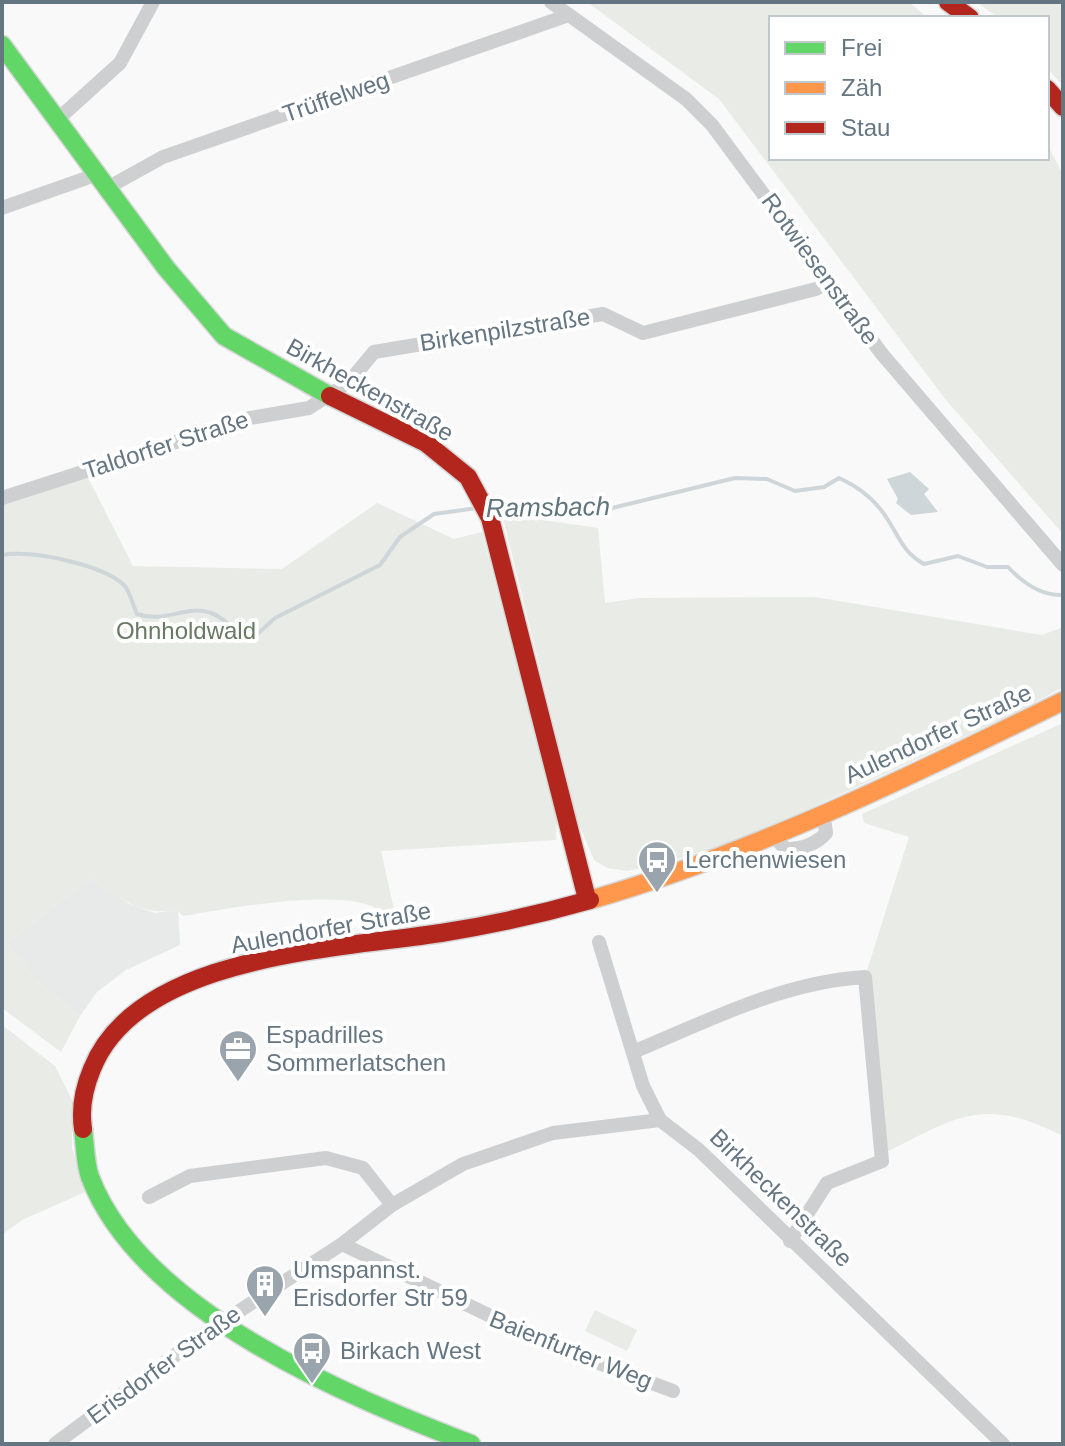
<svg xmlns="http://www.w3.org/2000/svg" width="1065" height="1446" font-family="Helvetica,sans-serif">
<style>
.built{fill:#e8e9e9}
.green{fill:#e8ebe6}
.water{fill:#ced6d9}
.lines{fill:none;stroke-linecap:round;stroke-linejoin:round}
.stream{stroke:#ced6d9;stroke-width:4}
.fast-casing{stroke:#d5d6d7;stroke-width:21}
.slow-casing{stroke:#d5d6d7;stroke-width:21}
.jam-casing{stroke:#d5d6d7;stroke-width:21}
.street{stroke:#cecfd0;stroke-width:14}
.fast{stroke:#63d668;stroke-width:18}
.slow{stroke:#ff974d;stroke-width:18}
.jam{stroke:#b3261e;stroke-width:18}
.labels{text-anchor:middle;stroke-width:8;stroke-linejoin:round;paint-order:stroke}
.street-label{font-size:24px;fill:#657683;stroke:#fff}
.park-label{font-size:24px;fill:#687a64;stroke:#fff}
.poi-label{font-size:24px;fill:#657683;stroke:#fff;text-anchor:start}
.water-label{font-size:26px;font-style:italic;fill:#60757c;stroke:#fff}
</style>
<rect width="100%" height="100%" fill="#f9f9f9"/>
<path class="built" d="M90 879 129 904 155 913 178 910 180 945 126 970 97 992 80 1016 40 984 7 943Z"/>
<path class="green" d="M587 2H909L928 18H771V158H1047V144L1063 174V534L946 400 719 99Z
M976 2H1063V86L1047 68V18H999Z
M87 476 133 566 282 569 377 503 454 539 482 532 557 818 556 840 381 851 395 914 386 915C357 883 225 909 183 916L177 910C140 916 121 899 90 879L7 943 40 984 80 1016 61 1052 2 1008V505Z
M502 514 598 528 605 603 640 598 815 597 1042 635 1063 627V687L1012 715 755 834 666 863 627 871 607 868 594 860 577 820Z
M1063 723V1136C983 1096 958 1116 885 1153L865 977 909 837 864 823 862 814Z
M2 1025 55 1066 72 1100V1148L85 1192 22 1220 2 1235Z
M595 1310 637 1330 627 1351 585 1331Z"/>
<path class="water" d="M910 472 929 489 924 494 938 512 911 515 896 503 898 499 887 479Z"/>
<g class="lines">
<path class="stream" d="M489 505 504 502 546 509 566 505 600 511 735 478 767 479 795 491 824 487 839 478C859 487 876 500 888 520 900 539 904 553 924 564L958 556 987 567H1008C1023 583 1041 596 1063 595
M2 555C30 549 103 565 124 585 130 591 133 606 137 614 164 624 187 604 211 613 229 619 231 634 253 638L275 618 380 565 400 537 434 514 477 508"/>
<defs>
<path id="fast" d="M2 45 166 268 224 336 330 396
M83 1129C85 1144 85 1163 90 1177 141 1311 347 1396 471 1444"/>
<path id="slow" d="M590 900C756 852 909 777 1063 701"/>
<path id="jam" d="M948 2 970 18
M1047 89 1063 107
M330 396 426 443 468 477 490 518 587 899
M83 1129C80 1109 84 1088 92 1069 137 955 337 949 441 933 492 925 541 914 590 900"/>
</defs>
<use href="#fast" class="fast-casing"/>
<use href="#slow" class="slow-casing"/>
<use href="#jam" class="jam-casing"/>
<path class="street" d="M551 2 686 99 712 125 882 354 1063 565
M57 120 120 63 153 2
M107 188 163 157 569 15
M2 208 98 174
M2 498 250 418 309 408 349 382 374 352 603 314 643 333 816 289 830 281
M780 843 786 849C799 850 817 844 826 833L825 825
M599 942 643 1086 660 1120 699 1150 1003 1444
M633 1052C708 1021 782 982 865 977L882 1161 827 1183 790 1241
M149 1197 190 1176 326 1158 363 1168 392 1205
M342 1244 548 1344 673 1391
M55 1444 201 1336 342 1244 392 1205 463 1164 553 1133 660 1120"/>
<use href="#fast" class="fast"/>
<use href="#slow" class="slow"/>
<use href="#jam" class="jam"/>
</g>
<defs>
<symbol id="bus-pin" viewBox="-11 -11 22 30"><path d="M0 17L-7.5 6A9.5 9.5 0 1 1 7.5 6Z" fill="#99a4ac" stroke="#fff"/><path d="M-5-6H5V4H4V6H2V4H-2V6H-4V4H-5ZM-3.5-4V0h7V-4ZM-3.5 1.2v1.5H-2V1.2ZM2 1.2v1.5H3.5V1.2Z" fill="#fff"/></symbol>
<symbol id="office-pin" viewBox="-11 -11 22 30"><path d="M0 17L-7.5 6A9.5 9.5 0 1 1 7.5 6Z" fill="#99a4ac" stroke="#fff"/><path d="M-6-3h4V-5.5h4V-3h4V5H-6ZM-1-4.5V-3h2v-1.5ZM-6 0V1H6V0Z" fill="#fff"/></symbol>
<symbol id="building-pin" viewBox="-11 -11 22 30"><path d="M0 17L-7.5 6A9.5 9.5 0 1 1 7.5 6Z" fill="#99a4ac" stroke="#fff"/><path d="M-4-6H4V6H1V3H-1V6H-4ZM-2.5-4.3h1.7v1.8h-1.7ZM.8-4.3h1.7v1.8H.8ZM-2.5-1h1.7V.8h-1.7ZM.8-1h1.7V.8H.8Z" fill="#fff"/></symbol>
</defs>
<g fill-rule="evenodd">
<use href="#bus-pin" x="635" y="838" width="44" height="60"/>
<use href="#office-pin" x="216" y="1027" width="44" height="60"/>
<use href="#building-pin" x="243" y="1262" width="44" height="60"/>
<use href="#bus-pin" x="290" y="1329" width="44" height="60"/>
</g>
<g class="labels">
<g class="street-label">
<text transform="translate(336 97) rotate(-19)" y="8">Trüffelweg</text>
<text transform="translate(820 269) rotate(54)" y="8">Rotwiesenstraße</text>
<text transform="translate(505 330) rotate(-9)" y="8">Birkenpilzstraße</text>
<text transform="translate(370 390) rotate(29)" y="8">Birkheckenstraße</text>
<text transform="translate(166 445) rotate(-18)" y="8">Taldorfer Straße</text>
<text transform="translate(938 734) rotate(-25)" y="8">Aulendorfer Straße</text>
<text transform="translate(331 928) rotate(-10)" y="8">Aulendorfer Straße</text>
<text transform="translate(781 1198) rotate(44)" y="8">Birkheckenstraße</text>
<text transform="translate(571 1350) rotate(22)" y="8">Baienfurter Weg</text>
<text transform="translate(164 1365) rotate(-36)" y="8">Erisdorfer Straße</text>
</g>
<g class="park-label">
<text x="186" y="639">Ohnholdwald</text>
</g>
<g class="poi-label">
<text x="685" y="868">Lerchenwiesen</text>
<text x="266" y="1043">Espadrilles<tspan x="266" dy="28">Sommerlatschen</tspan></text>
<text x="293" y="1278">Umspannst.<tspan x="293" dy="28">Erisdorfer Str 59</tspan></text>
<text x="340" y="1359">Birkach West</text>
</g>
<g class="water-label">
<text transform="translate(548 507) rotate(-1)" y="9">Ramsbach</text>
</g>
</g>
<rect width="1065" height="1446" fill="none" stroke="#657683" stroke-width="8"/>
<rect x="769" y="16" width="280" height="144" fill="#ffffff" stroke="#c1c8cd" stroke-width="2"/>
<rect x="785" y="42" width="40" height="12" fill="#63d668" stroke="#c1c8cd" stroke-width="2"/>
<text x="841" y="56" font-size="24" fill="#657683">Frei</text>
<rect x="785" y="82" width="40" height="12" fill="#ff974d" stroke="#c1c8cd" stroke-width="2"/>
<text x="841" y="96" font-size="24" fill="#657683">Zäh</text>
<rect x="785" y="122" width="40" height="12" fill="#b3261e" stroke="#c1c8cd" stroke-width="2"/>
<text x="841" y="136" font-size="24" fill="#657683">Stau</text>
</svg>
